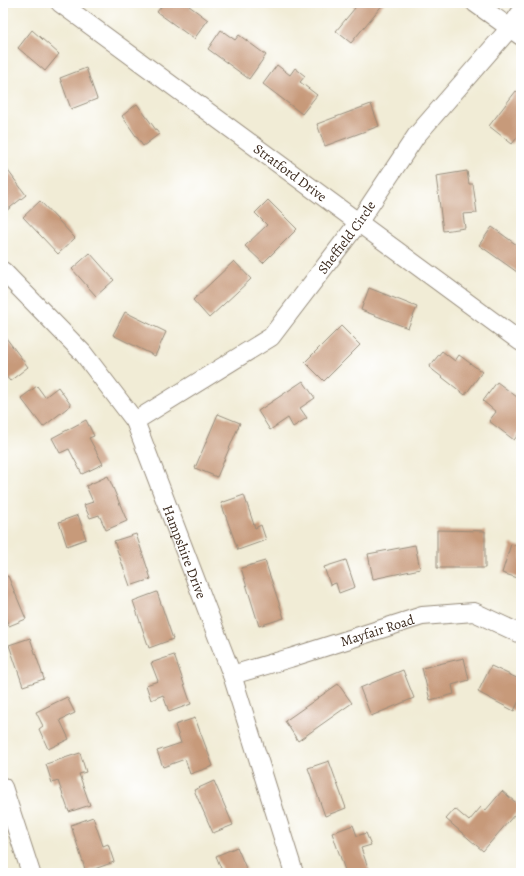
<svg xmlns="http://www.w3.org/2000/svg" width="524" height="876" font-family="Alegreya,serif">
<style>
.building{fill:#c79a7a}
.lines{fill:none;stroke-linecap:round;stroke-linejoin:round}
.minor-casing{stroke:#968b7a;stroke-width:20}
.minor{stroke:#fff;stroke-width:18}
.labels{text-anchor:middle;stroke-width:3;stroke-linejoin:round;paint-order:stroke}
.street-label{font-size:14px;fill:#3b2a1e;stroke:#fff}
</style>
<rect width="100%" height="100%" fill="#fff"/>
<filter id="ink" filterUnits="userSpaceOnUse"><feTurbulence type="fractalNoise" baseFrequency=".025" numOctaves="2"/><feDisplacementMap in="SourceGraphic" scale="8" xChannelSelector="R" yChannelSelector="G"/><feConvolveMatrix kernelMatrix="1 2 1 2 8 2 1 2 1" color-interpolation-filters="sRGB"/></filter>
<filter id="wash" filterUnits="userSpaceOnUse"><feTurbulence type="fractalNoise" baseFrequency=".012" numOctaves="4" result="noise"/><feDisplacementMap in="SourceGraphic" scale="16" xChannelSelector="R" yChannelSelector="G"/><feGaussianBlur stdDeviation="0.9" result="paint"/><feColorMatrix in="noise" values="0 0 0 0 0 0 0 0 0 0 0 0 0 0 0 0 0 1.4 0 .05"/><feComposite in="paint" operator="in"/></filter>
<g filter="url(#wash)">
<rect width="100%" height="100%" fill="#f1ecd6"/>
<g id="blocks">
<path class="building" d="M164 3H185L208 20 194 39 157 12Z
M349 3H384L351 43 336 31 355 8Z
M32 30 59 54 45 71 18 48Z
M221 30 235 40 239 35 266 55 249 79 208 49Z
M277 65 290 75 295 68 305 76 300 82 317 95 302 114 263 84Z
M86 68 97 99 71 109 60 78Z
M516 91 521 95V134H520L512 144 489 126Z
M137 104 159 134 143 146 122 116Z
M371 104 379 126 325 146 317 124Z
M3 164 26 195 6 211 3 207Z
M467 171 469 184H473L477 213 463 214 465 228 443 231 436 176Z
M268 200 297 229 263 263 245 246 267 225 255 213Z
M40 201 75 238 58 254 23 217Z
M492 227 521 248V266L517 272 479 245Z
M90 253 114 280 96 296 72 269Z
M234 261 251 279 209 318 193 300Z
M369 288 417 307 408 328 361 310Z
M125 312 166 332 155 356 113 335Z
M341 326 360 345 324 381 305 362Z
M3 334 28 367 10 381 3 373Z
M442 351 455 361 459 355 482 372 465 395 429 367Z
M303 381 315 398 300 408 307 418 293 427 288 418 270 430 258 411Z
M497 382 521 400V431L514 440 489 421 496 412 483 401Z
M37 386 45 397 58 387 71 405 43 427 21 398Z
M218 414 240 423 217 477 195 468Z
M86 420 94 436 89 438 103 464 82 474 69 449 60 453 52 438Z
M108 476 127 521 106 530 99 515 90 518 84 505 93 502 86 486Z
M244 495 255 528 261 525 266 540 238 550 221 503Z
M78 515 86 539 67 546 59 522Z
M437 530 485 531V568H437Z
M136 534 151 579 130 586 114 541Z
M511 544 521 547V579L502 573Z
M415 545 420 569 373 579 368 554Z
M346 560 355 587 339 593 336 583 330 585 324 567Z
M265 561 284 618 259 626 241 568Z
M8 576 26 619 9 626 5 617 3 618V578Z
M157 592 173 639 149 648 133 601Z
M30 638 44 679 23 686 9 645Z
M174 655 191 704 169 712 163 695 151 700 146 685 158 681 151 663Z
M464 658 469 680 452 685 454 694 430 700 422 668Z
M491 666 521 680V697L514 711 478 692Z
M403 670 414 698 371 716 360 688Z
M338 684 352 703 298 741 285 721Z
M67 697 75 713 60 720 69 739 48 749 39 729 43 726 36 712Z
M195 718 213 766 190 774 185 759 163 767 157 751 181 743 175 725Z
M80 753 86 772 79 774 90 805 69 812 58 781 52 783 46 764Z
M329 761 346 808 325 816 308 768Z
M214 781 233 825 213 833 194 790Z
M502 791 521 807 483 851 446 819 455 809 469 821 481 807 485 811Z
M93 817 103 846 108 844 114 862 86 872 71 825Z
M353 825 357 836 366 833 371 845 361 848 370 873H346L332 833Z
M237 847 248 873H223L216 856Z"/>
</g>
</g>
<g filter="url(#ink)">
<use href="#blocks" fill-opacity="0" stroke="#968b7a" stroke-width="1"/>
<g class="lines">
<defs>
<g id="minor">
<path id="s1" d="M60 3 521 342"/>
<path d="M475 3 521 36"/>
<path id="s2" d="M3 271 83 353 135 421 232 675 294 873"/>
<path id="s3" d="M135 421 271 337 358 223 416 136 510 28 521 12"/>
<path id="s4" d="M232 675 290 658 422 616 474 612 521 634"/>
<path d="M3 787 31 873"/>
</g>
</defs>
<use href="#minor" class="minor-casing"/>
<use href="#minor" class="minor"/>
</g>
</g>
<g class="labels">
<g class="street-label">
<text dy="5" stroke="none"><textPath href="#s1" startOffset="286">Stratford Drive</textPath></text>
<text dy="5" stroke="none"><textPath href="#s3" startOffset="285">Sheffield Circle</textPath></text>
<text dy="5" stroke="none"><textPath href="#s2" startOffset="340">Hampshire Drive</textPath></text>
<text dy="5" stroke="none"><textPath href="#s4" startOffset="152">Mayfair Road</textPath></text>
</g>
</g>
<rect width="524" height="876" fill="none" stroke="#fff" stroke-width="16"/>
</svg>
